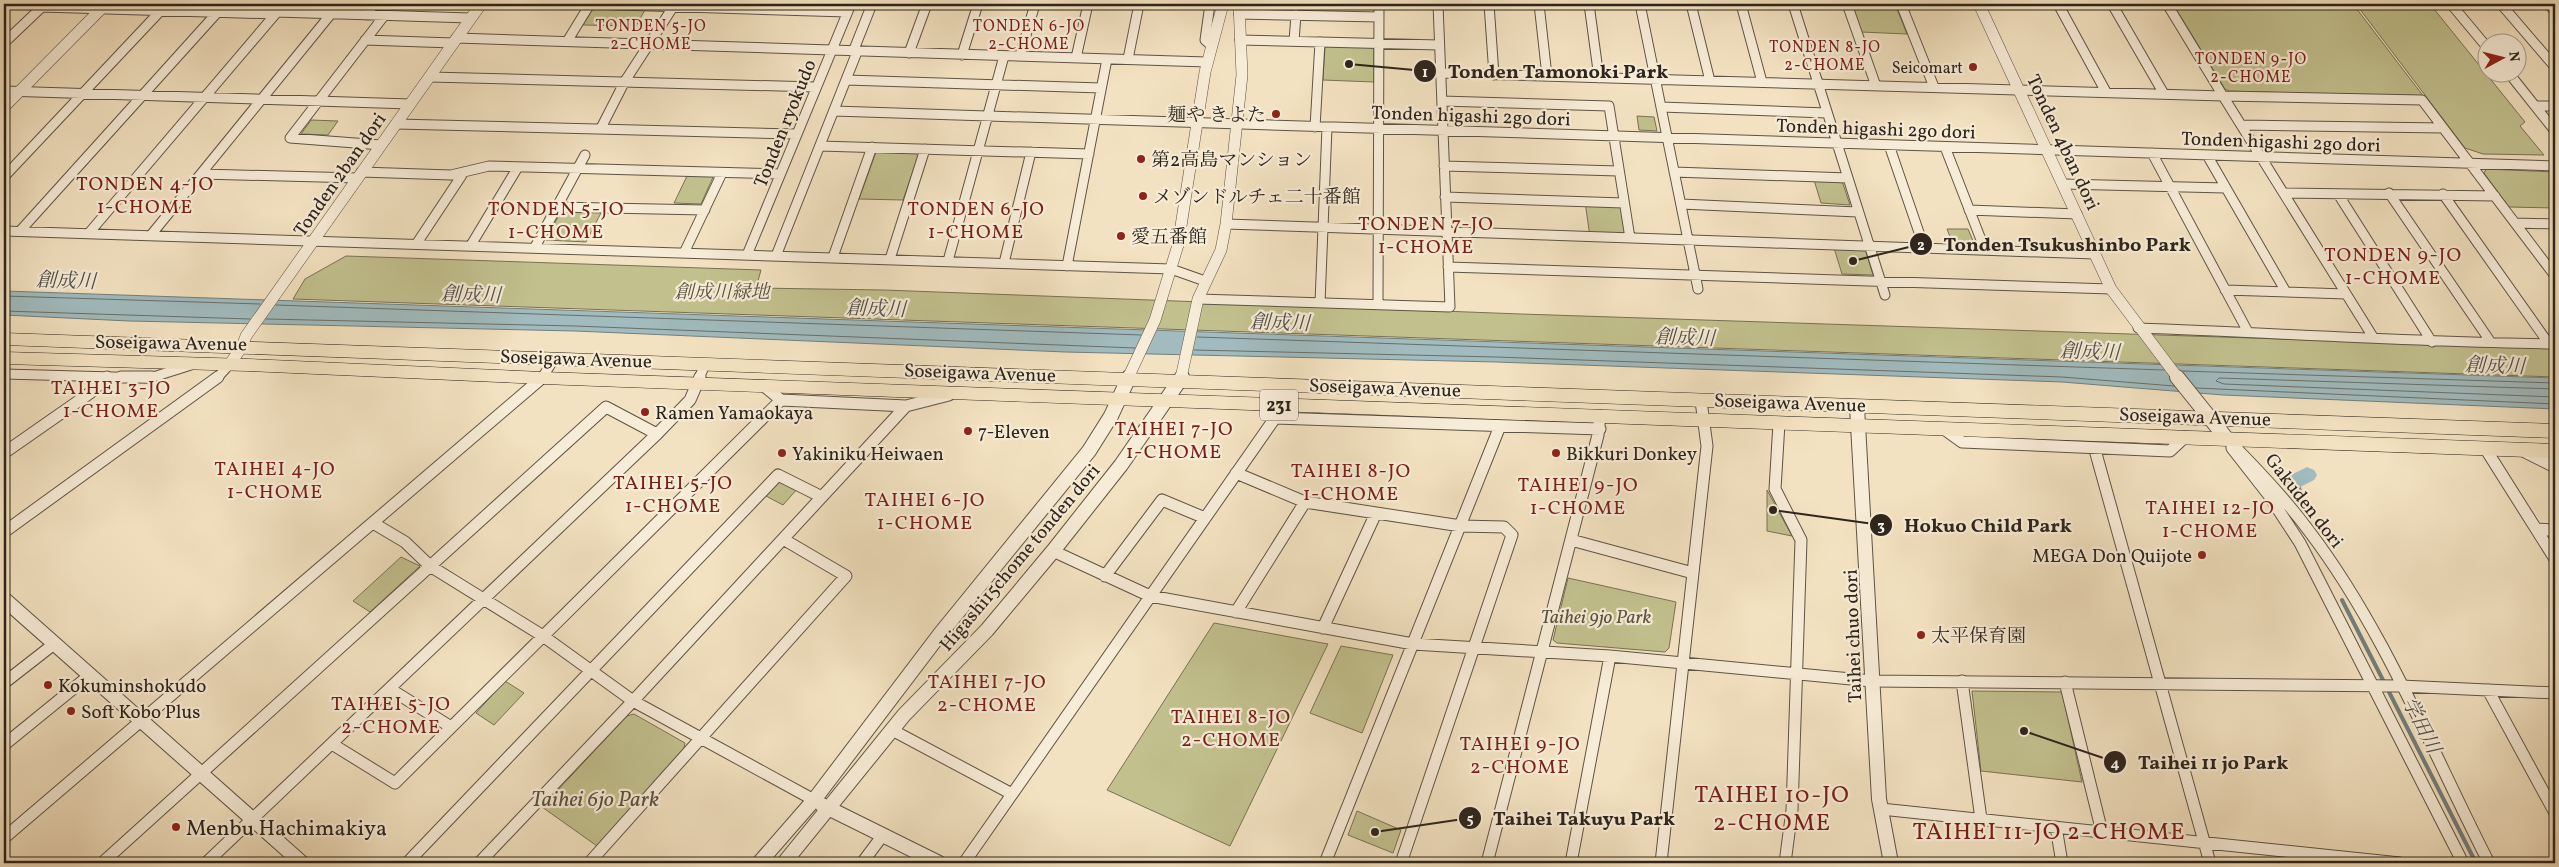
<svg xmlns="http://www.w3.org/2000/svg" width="2559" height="867" font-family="Vollkorn,'Noto Serif JP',serif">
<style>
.green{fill:#c2c18e;stroke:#787254}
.water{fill:#a1bbbe;stroke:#737f7d}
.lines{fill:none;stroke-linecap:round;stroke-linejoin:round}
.shore{stroke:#67706c;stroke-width:1}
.stream{stroke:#737f7d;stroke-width:4}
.river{fill:#a1bbbe;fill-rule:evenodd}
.minor-far1-casing{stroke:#5e5444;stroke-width:11}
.minor-casing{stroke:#5e5444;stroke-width:13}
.tertiary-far1-casing{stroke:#5e5444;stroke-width:12}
.tertiary-casing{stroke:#5e5444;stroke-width:16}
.trunk-casing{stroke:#2d241b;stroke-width:1}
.minor-far1{stroke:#f7ecd7;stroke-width:9}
.minor{stroke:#f7ecd7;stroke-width:11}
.tertiary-far1{stroke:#f7ecd7;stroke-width:11}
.tertiary{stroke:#f7ecd7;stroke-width:14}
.trunk{fill:#f3e2c1;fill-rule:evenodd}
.poi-dot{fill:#8f2418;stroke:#f7ecd7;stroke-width:2}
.labels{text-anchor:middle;stroke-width:4.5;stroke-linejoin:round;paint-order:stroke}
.far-neighbourhood-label{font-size:16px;letter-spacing:1px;fill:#7a1f14;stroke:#f7ecd7}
.far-poi-label{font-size:16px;fill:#2d241b;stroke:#f7ecd7;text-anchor:end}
.shield{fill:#f7ecd7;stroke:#6a6053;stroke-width:1}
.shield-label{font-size:18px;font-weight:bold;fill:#2d241b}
.poi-label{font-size:19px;fill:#2d241b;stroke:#f7ecd7;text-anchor:start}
.street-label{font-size:19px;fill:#2d241b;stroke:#f7ecd7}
.park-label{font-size:19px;font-style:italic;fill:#5a533e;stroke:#f7ecd7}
.neighbourhood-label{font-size:20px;letter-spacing:1px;fill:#7a1f14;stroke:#f7ecd7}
.water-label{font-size:20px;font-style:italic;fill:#50514c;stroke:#f7ecd7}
.near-park-label{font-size:22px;font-style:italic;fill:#5a533e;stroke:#f7ecd7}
.near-poi-label{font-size:22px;fill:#2d241b;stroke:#f7ecd7;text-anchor:start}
.near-neighbourhood-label{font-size:24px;letter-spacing:1px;fill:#7a1f14;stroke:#f7ecd7}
.leader{fill:none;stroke:#2d241b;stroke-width:2}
.callout-dot{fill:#2d241b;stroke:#f7ecd7;stroke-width:2}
.mark-label{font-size:15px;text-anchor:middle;font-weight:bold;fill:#fff}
.callout-label{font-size:20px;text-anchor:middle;font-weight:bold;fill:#2d241b;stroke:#f7ecd7;stroke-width:4.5;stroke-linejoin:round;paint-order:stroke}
</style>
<rect width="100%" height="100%" fill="#f3e2c1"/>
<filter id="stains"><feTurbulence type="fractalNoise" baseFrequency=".004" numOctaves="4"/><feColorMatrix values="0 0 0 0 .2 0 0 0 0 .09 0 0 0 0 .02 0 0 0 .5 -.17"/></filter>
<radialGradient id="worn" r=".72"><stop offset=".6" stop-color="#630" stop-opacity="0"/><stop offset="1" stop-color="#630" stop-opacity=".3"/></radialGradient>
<path class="green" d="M1851 4H1895L1907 34 1861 32Z
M2173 4H2353L2424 97 2229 91 2225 89Z
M2356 4H2430L2525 122 2520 126 2544 155 2483 154 2465 148Z
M596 8 645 10 636 26 583 25 592 10Z
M1329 45 1374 48V82L1323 80 1325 47Z
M1637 116 1654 117 1657 131 1639 130Z
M311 120 338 121 328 135 301 134Z
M880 150 919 154 903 200 859 199 876 152Z
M2486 169 2555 172V208L2509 207 2484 173Z
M688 174 714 175 701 204 674 203Z
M1814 180 1842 181 1850 205 1821 203Z
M1585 202 1624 203 1630 238 1590 237Z
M562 209 602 211 586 242 546 240Z
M1947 229H1968L1974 243 1952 242Z
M1834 248 1865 249 1873 275 1842 274Z
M346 256 761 270 756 288 884 290 1521 314 2555 348V377L293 299 305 279Z
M779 479 798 488 783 505 764 495Z
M1767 490 1792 536 1767 531Z
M401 557 420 566 370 612 353 601Z
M1568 578 1676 602 1669 648 1665 652 1557 643 1553 640Z
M1214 623 1328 644 1230 846 1107 790Z
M1341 646 1393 655 1362 733 1310 713Z
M505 681 524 693 494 725 476 713Z
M1972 691 2062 692 2082 782 1981 771Z
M634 714 685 743 684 748 597 846 542 807 627 716Z
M1357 811 1401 830 1393 853 1348 835Z"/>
<path class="water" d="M4 291 2555 378V409L2223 395 2062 382 1496 362 1065 352 575 331 129 321 4 315Z"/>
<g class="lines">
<path class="shore" d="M4 296 260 304
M276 305 1141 335
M4 311 250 319
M266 319 575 326 1135 348
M1197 337 2164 370
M1194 350 1496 357 2062 377 2174 386
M2182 371 2555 383
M2196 388 2555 404
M2555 389 2219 378 2216 381 2224 384 2555 397"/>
<path class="stream" d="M2296 481 2305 503
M2342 600 2384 682
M2388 690 2476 863"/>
<path class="river" d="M2307 467 2314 470 2317 475 2314 480 2296 489 2289 486 2286 481 2289 476Z"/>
<defs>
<path id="minor-far1" d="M586 4 847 12
M1210 4 1205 40 1212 46
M1489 4 1494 75
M1539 4 1547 76
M1589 4 1599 78
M1640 4 1698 289
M1691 4 1710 81
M1741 4 1762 82
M1793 4 1885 295
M1847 4 1876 86
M1901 4 1934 87
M2058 4 2106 92
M2112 4 2164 94
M2167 4 2223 96 2422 100 2555 276
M2451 4 2486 46
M2501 4 2555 67
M2548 4 2555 11
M41 7 275 14
M276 12 470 18
M1239 14 1379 17
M366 15 374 4
M456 38 1207 62
M365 40 453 43
M568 40 590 4
M1240 40 1439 45
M1294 41 1296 15
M4 43 45 4
M853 52 872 4
M909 53 927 4
M962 55 978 4
M1020 56 1035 4
M1076 58 1088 4
M1128 59 1139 4
M2508 72 2555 131
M1441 73 2223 96 2373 337
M430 77 816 87
M846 80 1101 88
M4 91 410 104
M1442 101 1609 106 1630 238
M2536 106H2555
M1661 107 1827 113
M834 111 2555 166
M396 124 797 134
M2243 125 2443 128
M1315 127 1320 42
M601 128 625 81 675 4
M381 145 290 138 384 16
M1889 145 1924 247
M820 146 1089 154
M1945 147 1985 250
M2152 153 2248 332
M2207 155 2286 292
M1444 166 1618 171
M361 172 451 175 489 166 780 174
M1674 172 1848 178
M202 174 357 178
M4 177 167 4
M2063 184 2225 188
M2284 193 2495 196
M2389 193 2490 341
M2338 194 2432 342
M2443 194 2549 344
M1445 197 1624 203
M1681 204 1858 212
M556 207 705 210
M1969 210 2077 214
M2516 223 2555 224
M1226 224 2095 254
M4 231 1171 269 1205 281
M20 231 225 4
M89 233 284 4
M151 235 331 14
M417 243 464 172
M471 245 518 167
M535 247 585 155
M684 253 722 173
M747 255 851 4
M776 256 857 52
M833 257 872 147
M890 259 925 149
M948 261 1004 56
M1004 263 1031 152
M1067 266 1107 59
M1448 267 2111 289
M2225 290 2346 294
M1198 299 1450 307 1438 4
M1320 303 1327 127
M1378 304 1379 4
M2138 328C2277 333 2416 342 2555 344
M4 374 150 378 191 365
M105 378 107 377
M217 378 229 365
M542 378 554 359
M699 378 705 365"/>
<path id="minor" d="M121 377H152
M764 386 781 400 906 406 949 395
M1275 418 1600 429
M1779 423 1775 489 1801 540 1792 810 1785 863
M1944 429 1962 442 2170 451 2185 437
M2226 438C2256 468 2284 497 2309 531 2385 631 2432 752 2489 863
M2232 448 2268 494 2300 543 2463 863
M2485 448 2555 559
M2095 450 2210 863
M2525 452 2555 467
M4 453 90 393 107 377
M1236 473 1305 502 1461 526 1504 527 1512 535 1401 863
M373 523 405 542 430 566 543 636 633 701 814 800
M2536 529 2555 530
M4 532 218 377
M1571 540 1693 573
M1053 551 1150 596 1413 644 1610 656 1872 681 2401 686 2555 693
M1105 576 1162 500 1205 518
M1236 612 1305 502
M1323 628 1376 513
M1962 681 1981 819
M2065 682 2102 832
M4 683 54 644
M390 689 451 727
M2488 690 2555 813
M892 730 1012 794
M332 744 395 783 781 400
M4 745 90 675
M1881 809 2400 863
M2056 827 2062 863
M4 838 543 377
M102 863 606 407 657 434
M206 863 657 434 690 400 700 377
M407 863 778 475 822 497
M479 863 633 701 906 406
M589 863 846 576 783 539
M862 863 883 835
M964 863 1275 418 1280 405
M1325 863 1500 426
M1487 863 1598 435 1600 416
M1571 863 1610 656
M1661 863 1707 446 1701 401"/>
<path id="tertiary-far1" d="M1979 4 2111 289 2178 378
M4 107 106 4
M229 365 242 347 246 336 481 4
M1128 378 1155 320 1178 245 1205 72 1223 4
M1181 378 1198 299 1221 250 1226 224 1242 75 1239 4"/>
<path id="tertiary" d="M2177 377 2226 438
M1857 407 1879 799 1891 863
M4 599 302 863
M822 805 939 863
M759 863 814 800 940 634 1089 451 1111 416 1129 377
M784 863 904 715 987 630 1053 551 1121 465 1182 377"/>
<path id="trunk" d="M4 333 2555 424V438L4 345Z
M4 352 248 359 543 372 2555 444V458L543 384 248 371 4 364Z"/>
</defs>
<use href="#minor-far1" class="minor-far1-casing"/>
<use href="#minor" class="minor-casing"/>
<use href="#tertiary-far1" class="tertiary-far1-casing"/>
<use href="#tertiary" class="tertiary-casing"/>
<use href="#trunk" class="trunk-casing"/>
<use href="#minor-far1" class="minor-far1"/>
<use href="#minor" class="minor"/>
<use href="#tertiary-far1" class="tertiary-far1"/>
<use href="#tertiary" class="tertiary"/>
<use href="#trunk" class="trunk"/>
</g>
<g class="poi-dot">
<circle cx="1973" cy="67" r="5"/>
<circle cx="1276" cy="114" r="5"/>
<circle cx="1141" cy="159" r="5"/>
<circle cx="1143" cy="196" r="5"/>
<circle cx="1121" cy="236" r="5"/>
<circle cx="645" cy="412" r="5"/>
<circle cx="968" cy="431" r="5"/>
<circle cx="782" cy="453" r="5"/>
<circle cx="1556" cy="453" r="5"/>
<circle cx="2202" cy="555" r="5"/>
<circle cx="1921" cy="635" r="5"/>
<circle cx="48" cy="685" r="5"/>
<circle cx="71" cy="711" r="5"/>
<circle cx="176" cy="827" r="5"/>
</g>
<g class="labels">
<g class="far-neighbourhood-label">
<text x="651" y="31">TONDEN 5-JO<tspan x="651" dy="18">2-CHOME</tspan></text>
<text x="1029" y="31">TONDEN 6-JO<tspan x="1029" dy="18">2-CHOME</tspan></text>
<text x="1825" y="52">TONDEN 8-JO<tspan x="1825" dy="18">2-CHOME</tspan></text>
<text x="2251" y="64">TONDEN 9-JO<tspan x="2251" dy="18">2-CHOME</tspan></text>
</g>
<g class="far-poi-label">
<text x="1963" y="73">Seicomart</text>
</g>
<rect class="shield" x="1260" y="389.5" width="38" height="31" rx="4"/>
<g class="shield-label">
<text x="1279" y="411">231</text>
</g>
<g class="poi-label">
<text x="1266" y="121" text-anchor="end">麺や きよた</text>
<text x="1151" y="166">第2高島マンション</text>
<text x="1153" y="203">メゾンドルチェ二十番館</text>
<text x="1131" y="243">愛五番館</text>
<text x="655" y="419">Ramen Yamaokaya</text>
<text x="978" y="438">7-Eleven</text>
<text x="792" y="460">Yakiniku Heiwaen</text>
<text x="1566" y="460">Bikkuri Donkey</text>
<text x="2192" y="562" text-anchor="end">MEGA Don Quijote</text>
<text x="1931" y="642">太平保育園</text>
<text x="58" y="692">Kokuminshokudo</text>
<text x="81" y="718">Soft Kobo Plus</text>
</g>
<g class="street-label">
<text transform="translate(1471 115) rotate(2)" y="7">Tonden higashi 2go dori</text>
<text transform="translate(784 123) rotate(-68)" y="7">Tonden ryokudo</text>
<text transform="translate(1876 128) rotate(2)" y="7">Tonden higashi 2go dori</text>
<text transform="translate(2281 141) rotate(2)" y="7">Tonden higashi 2go dori</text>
<text transform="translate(2064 142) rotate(65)" y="7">Tonden 4ban dori</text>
<text transform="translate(339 174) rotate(-55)" y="7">Tonden 2ban dori</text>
<text transform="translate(171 342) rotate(1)" y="7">Soseigawa Avenue</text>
<text transform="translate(576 358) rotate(2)" y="7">Soseigawa Avenue</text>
<text transform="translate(980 372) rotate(2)" y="7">Soseigawa Avenue</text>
<text transform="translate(1385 387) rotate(2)" y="7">Soseigawa Avenue</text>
<text transform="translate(1790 402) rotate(2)" y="7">Soseigawa Avenue</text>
<text transform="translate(2195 416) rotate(2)" y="7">Soseigawa Avenue</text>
<text transform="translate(2305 500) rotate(52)" y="7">Gakuden dori</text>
<text transform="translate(1019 557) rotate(-50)" y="7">Higashi15chome tonden dori</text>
<text transform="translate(1852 636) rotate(-92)" y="7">Taihei chuo dori</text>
</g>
<g class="park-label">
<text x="722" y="298">創成川緑地</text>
<text x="1596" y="623">Taihei 9jo Park</text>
</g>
<g class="neighbourhood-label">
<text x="145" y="190">TONDEN 4-JO<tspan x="145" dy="23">1-CHOME</tspan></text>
<text x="556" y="215">TONDEN 5-JO<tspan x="556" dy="23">1-CHOME</tspan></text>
<text x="976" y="215">TONDEN 6-JO<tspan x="976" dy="23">1-CHOME</tspan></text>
<text x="1426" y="230">TONDEN 7-JO<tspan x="1426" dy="23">1-CHOME</tspan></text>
<text x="2393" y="261">TONDEN 9-JO<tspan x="2393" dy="23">1-CHOME</tspan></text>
<text x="111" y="394">TAIHEI 3-JO<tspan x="111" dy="23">1-CHOME</tspan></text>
<text x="1174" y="435">TAIHEI 7-JO<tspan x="1174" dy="23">1-CHOME</tspan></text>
<text x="275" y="475">TAIHEI 4-JO<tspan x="275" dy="23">1-CHOME</tspan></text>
<text x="1351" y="477">TAIHEI 8-JO<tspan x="1351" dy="23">1-CHOME</tspan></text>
<text x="673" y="489">TAIHEI 5-JO<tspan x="673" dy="23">1-CHOME</tspan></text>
<text x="1578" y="491">TAIHEI 9-JO<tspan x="1578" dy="23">1-CHOME</tspan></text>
<text x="925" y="506">TAIHEI 6-JO<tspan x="925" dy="23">1-CHOME</tspan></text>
<text x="2210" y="514">TAIHEI 12-JO<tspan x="2210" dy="23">1-CHOME</tspan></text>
<text x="987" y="688">TAIHEI 7-JO<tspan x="987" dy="23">2-CHOME</tspan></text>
<text x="391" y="710">TAIHEI 5-JO<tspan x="391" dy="23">2-CHOME</tspan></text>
<text x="1231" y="723">TAIHEI 8-JO<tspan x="1231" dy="23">2-CHOME</tspan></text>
<text x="1520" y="750">TAIHEI 9-JO<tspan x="1520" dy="23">2-CHOME</tspan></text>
</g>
<g class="water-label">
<text transform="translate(66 280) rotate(2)" y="7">創成川</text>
<text transform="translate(471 294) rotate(2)" y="7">創成川</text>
<text transform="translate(876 308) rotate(2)" y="7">創成川</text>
<text transform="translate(1280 322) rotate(2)" y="7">創成川</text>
<text transform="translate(1685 337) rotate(2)" y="7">創成川</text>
<text transform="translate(2090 351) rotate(2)" y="7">創成川</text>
<text transform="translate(2495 365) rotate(2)" y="7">創成川</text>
<text transform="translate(2422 725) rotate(63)" y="7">学田川</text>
</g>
<g class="near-park-label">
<text x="595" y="806">Taihei 6jo Park</text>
</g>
<g class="near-poi-label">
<text x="186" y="835">Menbu Hachimakiya</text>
</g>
<g class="near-neighbourhood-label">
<text x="1772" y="802">TAIHEI 10-JO<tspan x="1772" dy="28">2-CHOME</tspan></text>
<text x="2049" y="839">TAIHEI 11-JO 2-CHOME</text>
</g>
</g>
<path class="leader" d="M1349 64L1425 71M1853 261L1921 244M1773 510L1881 525M2024 731L2115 762M1375 832L1470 818"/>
<g class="callout-dot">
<circle cx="1349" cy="64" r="5"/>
<circle cx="1853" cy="261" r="5"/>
<circle cx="1773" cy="510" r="5"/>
<circle cx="2024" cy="731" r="5"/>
<circle cx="1375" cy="832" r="5"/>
<circle cx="1425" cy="71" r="12"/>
<circle cx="1921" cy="244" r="12"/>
<circle cx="1881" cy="525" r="12"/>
<circle cx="2115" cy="762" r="12"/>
<circle cx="1470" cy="818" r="12"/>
</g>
<g class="mark-label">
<text x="1425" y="77">1</text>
<text x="1921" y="250">2</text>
<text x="1881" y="530">3</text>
<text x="2115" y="768">4</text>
<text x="1470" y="823">5</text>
</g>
<g class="callout-label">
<text x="1558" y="78">Tonden Tamonoki Park</text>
<text x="2067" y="251">Tonden Tsukushinbo Park</text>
<text x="1988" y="532">Hokuo Child Park</text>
<text x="2213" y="769">Taihei 11 jo Park</text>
<text x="1584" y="825">Taihei Takuyu Park</text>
</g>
<rect width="2559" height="867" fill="none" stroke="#f3e2c1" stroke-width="20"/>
<rect x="5" y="5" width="2549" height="857" fill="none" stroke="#2d241b" stroke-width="2.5"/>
<rect x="10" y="10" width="2539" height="847" fill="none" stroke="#2d241b"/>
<g transform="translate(2502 58) rotate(83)"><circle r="24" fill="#f7ecd7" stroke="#a69c8c"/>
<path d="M0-4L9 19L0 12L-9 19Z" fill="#8f2418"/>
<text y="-8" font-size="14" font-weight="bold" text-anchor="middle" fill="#2d241b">N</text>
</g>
<rect width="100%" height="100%" filter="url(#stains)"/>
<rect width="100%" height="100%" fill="url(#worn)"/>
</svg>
